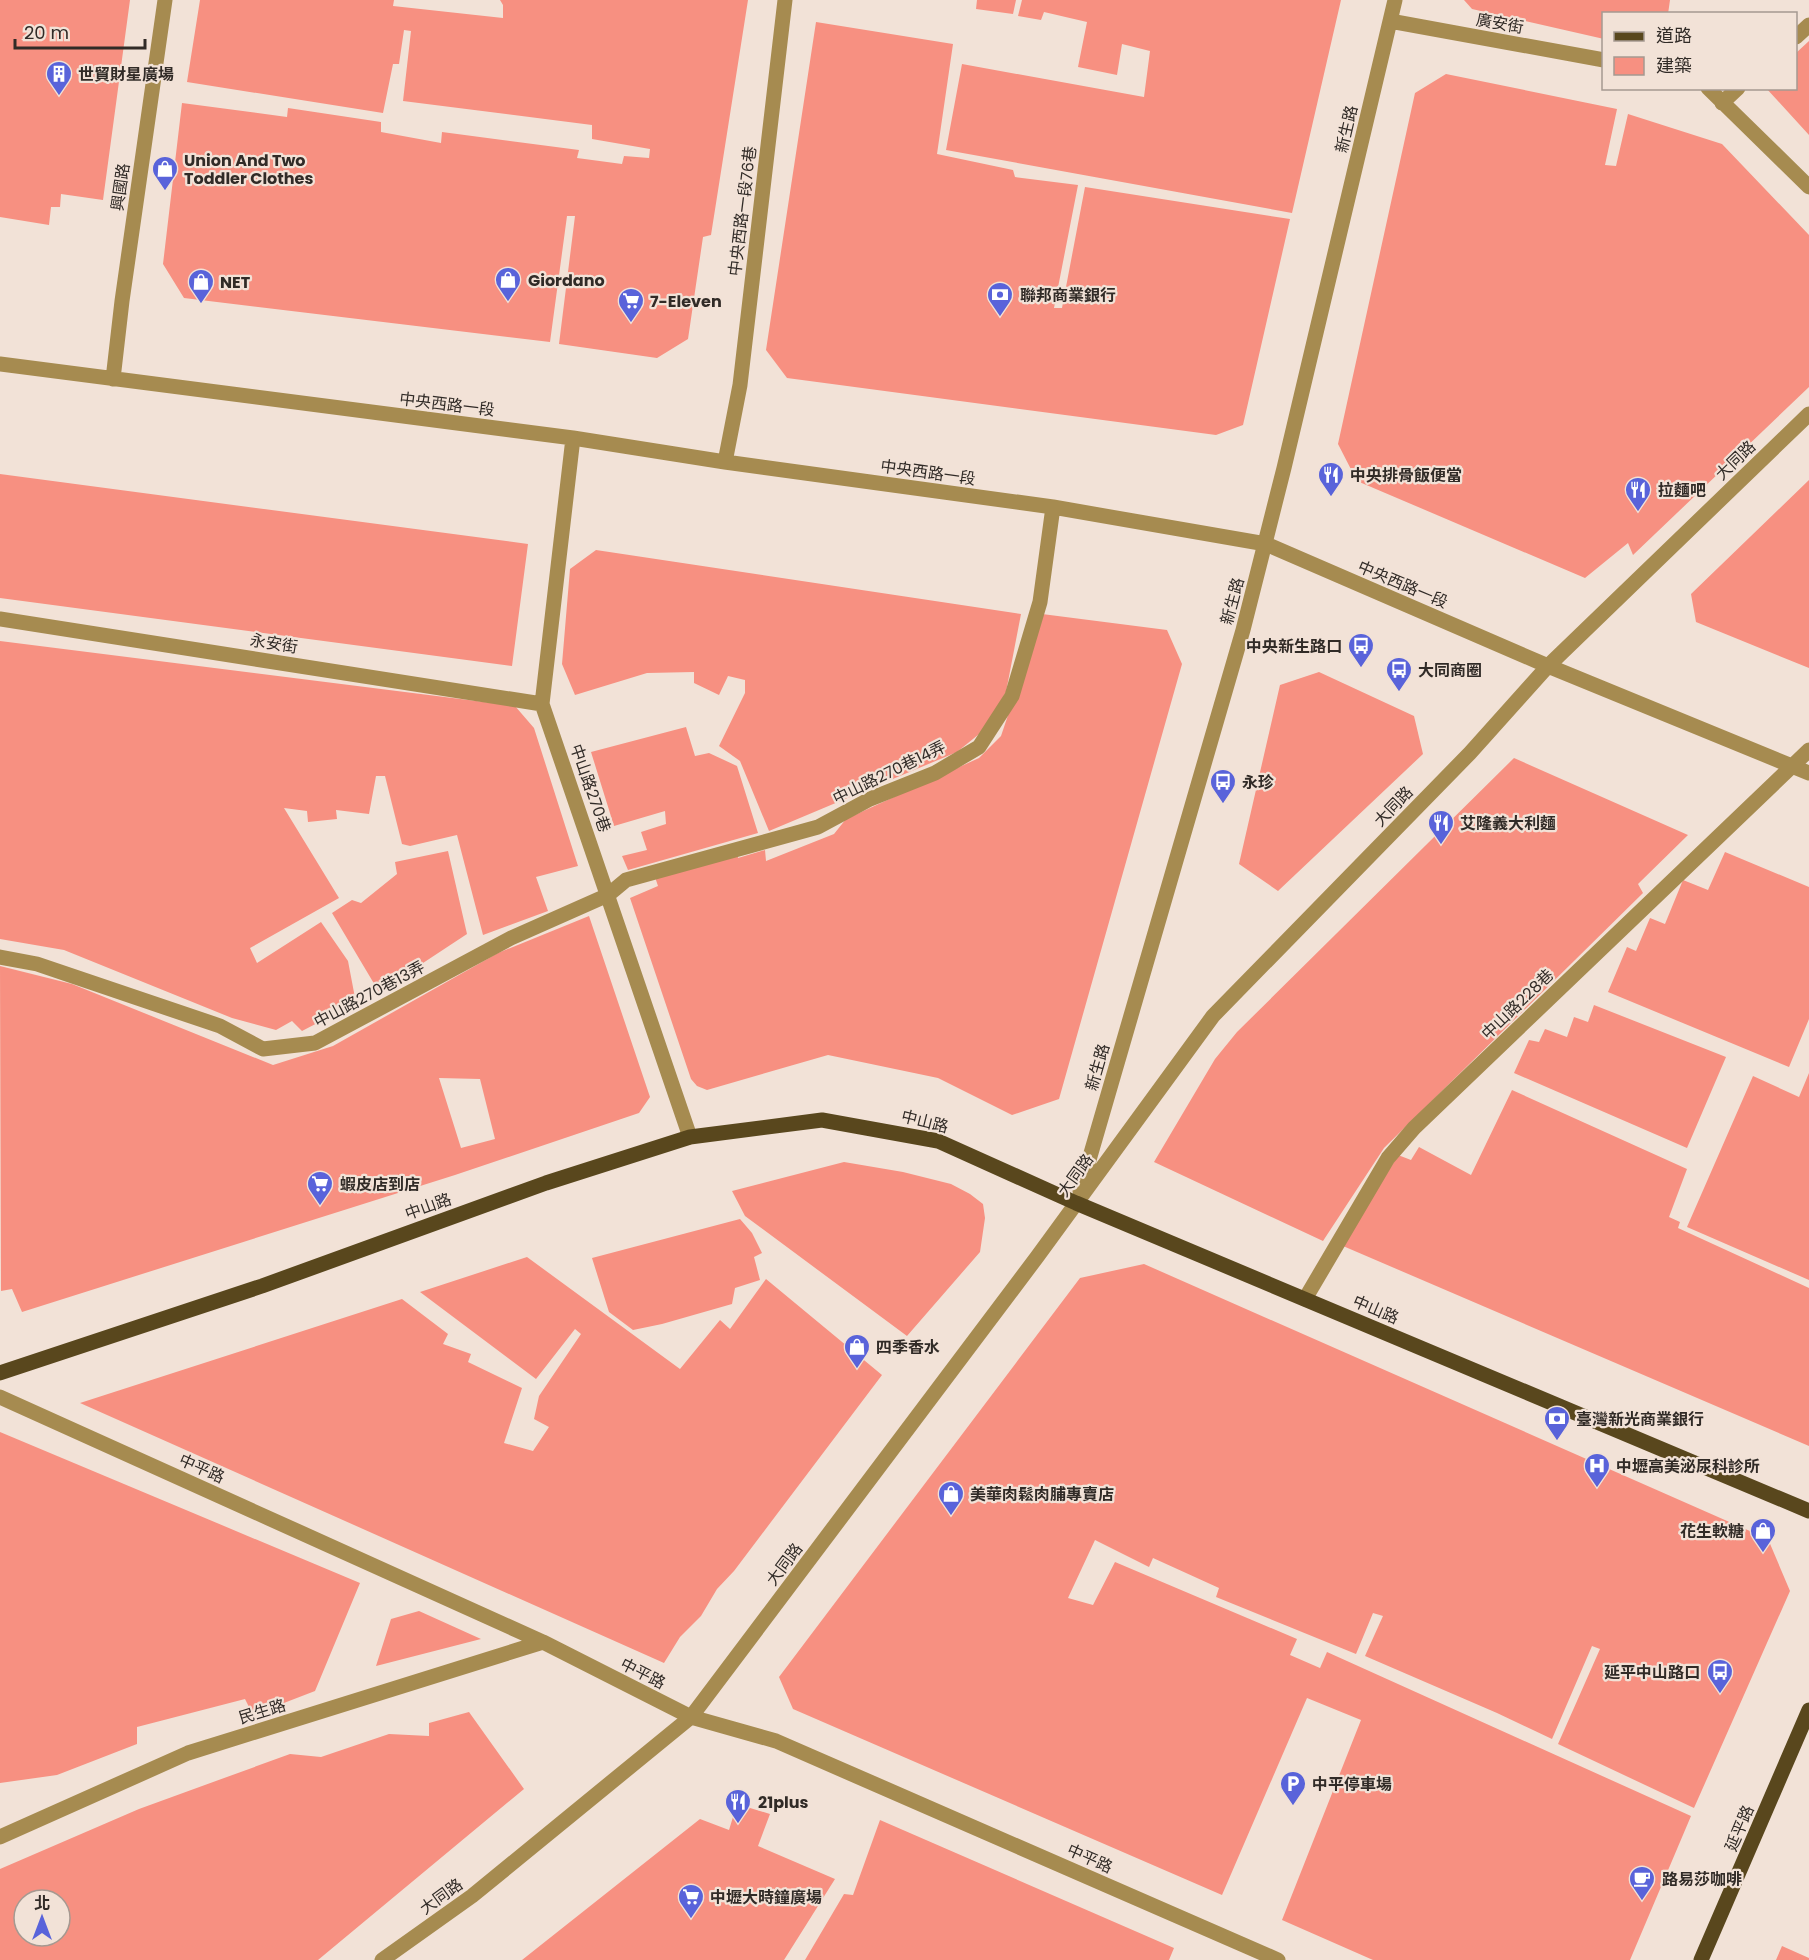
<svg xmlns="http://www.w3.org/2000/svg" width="1809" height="1960" font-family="Poppins,'Noto Sans TC',sans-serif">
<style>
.building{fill:#f79081;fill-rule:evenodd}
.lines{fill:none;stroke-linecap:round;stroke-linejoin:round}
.minor{stroke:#a68b50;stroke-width:15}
.major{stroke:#59471d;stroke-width:15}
.labels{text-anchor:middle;stroke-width:4.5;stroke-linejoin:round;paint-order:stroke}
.street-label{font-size:16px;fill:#312b27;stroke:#f2e2d7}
.poi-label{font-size:16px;font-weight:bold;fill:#312b27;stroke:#f2e2d7;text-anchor:start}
</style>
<rect width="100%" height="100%" fill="#f2e2d7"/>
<path class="building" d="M0 0H130L103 200 61 194 60 207H51L49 225 0 217Z
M200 0H394L393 6 503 18V5L500 0H748L711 235 703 237 688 339 657 358 559 344 575 216H567L550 342 184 298 163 264 182 103 287 117 288 108 381 122V132L441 143 442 132 579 150 577 158 622 164 624 156 649 158 650 149 592 139V125L403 101 411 31 404 30 399 64H393L383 113 187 82Z
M977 0H1016L1013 14 976 9Z
M1022 0H1341L1292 213 946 150 962 64 1144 97 1150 51 1122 44 1117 75 1078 67 1087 22 1044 12 1041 20 1018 16Z
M1464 0H1670L1668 14H1604V39L1472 9Z
M816 22 953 44 937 154 1013 170 1015 177 1078 185 1054 308H1062L1085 187 1290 219 1243 425 1216 435 787 378 766 350Z
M1809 41V135L1766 88H1796V53Z
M1446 74 1617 109 1605 165 1616 166 1628 114 1722 144 1809 235V387L1633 555 1628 543 1585 578 1357 481 1338 444 1415 93Z
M0 474 528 544 512 666 0 598Z
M1809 480V668L1696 622 1691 594Z
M596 550 1021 614 1006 692 984 730 957 752 769 831 740 761 719 746 745 693V680L728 676 719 695 694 683V672L647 673 575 695 562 664 570 569Z
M1042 614 1167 630 1182 664 1059 1099 1012 1115 938 1078 828 1055 707 1090 697 1086 691 1079 630 898 658 886 655 877 738 853V858L765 850 766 861 834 834 846 819 979 758 1001 736Z
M0 641 515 706 534 728 578 866 536 877 548 911 483 935 457 835 410 846 402 844 385 776H376L369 814 336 810 337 819 308 822 307 811 284 808 339 898 250 948 257 963 321 922 348 961 356 1003 302 1031 292 1021 276 1030 232 1018 64 950 0 939Z
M1319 672 1414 716 1423 754 1278 891 1239 864 1280 685Z
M686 727 695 756 709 753 737 766 758 833 628 870 622 856 647 850 641 832 666 824 665 811 614 826 591 752Z
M1514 758 1688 835 1638 884 1643 893 1384 1148 1323 1241 1154 1162 1215 1059 1237 1032Z
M448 851 467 934 379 992 332 913 352 900 361 903 397 874 395 862Z
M1725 852 1809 887V1019L1789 1067 1608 992 1627 947 1636 951 1650 918 1665 924 1683 880 1708 890Z
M589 916 650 1097 639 1113 455 1175 22 1312 12 1289 1 1291 0 966 72 984 273 1065 333 1046 498 953ZM439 1078 480 1079 495 1139 461 1148Z
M1594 1005 1726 1057 1687 1148 1514 1073 1529 1040 1539 1042 1545 1029 1567 1037 1574 1017 1588 1022Z
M1809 1073V1280L1687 1227 1753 1076 1799 1097Z
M1512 1090 1687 1169 1669 1217 1680 1222 1678 1228 1809 1288V1446L1343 1246 1398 1155 1411 1160 1419 1147 1471 1175Z
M844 1162 903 1172 951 1184 970 1194 983 1204 985 1218 980 1252 907 1336 745 1216 732 1191Z
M740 1219 752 1233 762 1253 754 1257 760 1280 735 1288 732 1304 662 1324 633 1330 609 1312 592 1258Z
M527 1257 680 1369 720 1320 730 1329 766 1279 882 1375 734 1571 717 1589 701 1616 680 1637 664 1663 80 1403 402 1299 448 1334 443 1344 471 1354 468 1362 522 1388 504 1443 533 1451 549 1427 534 1419 539 1396 581 1334 575 1329 536 1379 420 1292Z
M1144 1264 1768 1539 1790 1591 1694 1808 1558 1744 1600 1649 1592 1646 1552 1739 1497 1713 1365 1656 1383 1616 1373 1613 1356 1654 1216 1597 1219 1588 1153 1558 1149 1567 1095 1540 1068 1598 1093 1605 1115 1562 1297 1639 1290 1655 1320 1668 1327 1652 1691 1816 1630 1960H1373L1282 1920 1361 1720 1307 1698 1222 1895 793 1709 779 1677 1080 1278Z
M0 1432 360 1583 315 1691 253 1715 245 1699 137 1727V1744L57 1775 0 1783Z
M419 1611 481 1639 376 1666 391 1619Z
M469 1712 524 1789 318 1960H0V1869L139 1809 290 1754 321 1757 389 1734 429 1736V1723ZM24 1900H60V1936H24Z
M737 1804 770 1814 758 1846 835 1879 784 1960H522L700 1819 729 1830Z
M880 1820 1174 1948 1169 1960H805L844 1894 853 1895Z
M1782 1946 1809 1958V1960H1776Z"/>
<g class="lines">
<path class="minor" d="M1390 21 1604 60
M1796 37 1809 25
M1708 88 1809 187
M1722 103 1738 88
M0 364 573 438 725 462 1053 507 1266 544 1548 666 1809 773
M113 379 122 301 165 0
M573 438 542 704 690 1137
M725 462 740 385 785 0
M0 619 542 704
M0 957 37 964 220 1026 263 1049 315 1043 511 938 608 895 626 880 818 827 870 799 935 773 979 747 1012 696 1040 602 1053 507
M1080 1191 1243 630 1284 468 1395 0
M1305 1299 1388 1158 1414 1128 1809 750
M0 1397 543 1642 691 1717 776 1741 1278 1960
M0 1837 188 1753 543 1642
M382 1960 472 1896 691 1717 1037 1257 1213 1016 1470 753 1548 666 1809 414"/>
<path class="major" d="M0 1373 262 1286 546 1183 690 1137 822 1120 938 1141 1076 1203 1809 1511
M1701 1960 1809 1710"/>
</g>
<defs>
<symbol id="building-pin" viewBox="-11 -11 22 30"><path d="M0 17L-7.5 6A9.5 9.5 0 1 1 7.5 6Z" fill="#5963da" stroke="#f2e2d7"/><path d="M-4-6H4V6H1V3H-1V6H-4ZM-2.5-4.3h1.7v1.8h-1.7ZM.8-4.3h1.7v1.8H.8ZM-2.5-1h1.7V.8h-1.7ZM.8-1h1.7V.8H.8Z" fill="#fff"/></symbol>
<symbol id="shop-pin" viewBox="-11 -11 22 30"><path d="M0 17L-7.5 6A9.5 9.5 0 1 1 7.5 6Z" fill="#5963da" stroke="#f2e2d7"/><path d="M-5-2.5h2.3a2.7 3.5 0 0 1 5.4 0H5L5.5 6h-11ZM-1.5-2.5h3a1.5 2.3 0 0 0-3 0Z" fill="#fff"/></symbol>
<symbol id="bank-pin" viewBox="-11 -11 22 30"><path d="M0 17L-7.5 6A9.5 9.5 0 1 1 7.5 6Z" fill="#5963da" stroke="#f2e2d7"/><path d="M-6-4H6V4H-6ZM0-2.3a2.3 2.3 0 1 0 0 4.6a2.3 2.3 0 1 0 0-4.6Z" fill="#fff"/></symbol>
<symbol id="supermarket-pin" viewBox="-11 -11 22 30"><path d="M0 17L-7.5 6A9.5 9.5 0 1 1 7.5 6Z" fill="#5963da" stroke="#f2e2d7"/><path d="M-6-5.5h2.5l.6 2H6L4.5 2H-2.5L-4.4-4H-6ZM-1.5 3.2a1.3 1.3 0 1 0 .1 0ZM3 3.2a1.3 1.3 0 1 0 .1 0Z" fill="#fff"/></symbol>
<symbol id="restaurant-pin" viewBox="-11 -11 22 30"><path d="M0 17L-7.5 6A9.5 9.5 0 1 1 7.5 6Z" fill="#5963da" stroke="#f2e2d7"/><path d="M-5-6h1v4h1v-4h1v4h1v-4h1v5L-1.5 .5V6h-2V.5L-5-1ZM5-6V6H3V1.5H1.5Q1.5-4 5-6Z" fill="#fff"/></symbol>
<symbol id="bus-pin" viewBox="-11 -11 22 30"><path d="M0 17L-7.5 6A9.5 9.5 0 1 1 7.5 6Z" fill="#5963da" stroke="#f2e2d7"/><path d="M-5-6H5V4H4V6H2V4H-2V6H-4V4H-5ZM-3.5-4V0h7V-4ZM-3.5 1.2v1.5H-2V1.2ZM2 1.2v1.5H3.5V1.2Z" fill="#fff"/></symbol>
<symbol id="hospital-pin" viewBox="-11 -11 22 30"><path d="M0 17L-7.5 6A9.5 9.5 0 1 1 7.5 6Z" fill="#5963da" stroke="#f2e2d7"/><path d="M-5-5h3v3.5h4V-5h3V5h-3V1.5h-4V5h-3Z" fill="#fff"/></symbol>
<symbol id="parking-pin" viewBox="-11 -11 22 30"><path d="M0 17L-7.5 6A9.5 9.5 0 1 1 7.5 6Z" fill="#5963da" stroke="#f2e2d7"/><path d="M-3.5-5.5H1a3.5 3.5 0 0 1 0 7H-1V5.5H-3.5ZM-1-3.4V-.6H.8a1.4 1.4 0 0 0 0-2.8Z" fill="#fff"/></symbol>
<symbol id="cafe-pin" viewBox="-11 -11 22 30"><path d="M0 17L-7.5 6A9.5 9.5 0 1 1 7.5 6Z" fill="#5963da" stroke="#f2e2d7"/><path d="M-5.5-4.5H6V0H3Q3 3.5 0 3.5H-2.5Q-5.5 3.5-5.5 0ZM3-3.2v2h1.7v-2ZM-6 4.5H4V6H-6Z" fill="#fff"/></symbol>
</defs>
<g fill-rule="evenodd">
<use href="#building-pin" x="44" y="59" width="30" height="40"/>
<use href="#shop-pin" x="150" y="154" width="30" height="40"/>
<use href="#shop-pin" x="493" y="265" width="30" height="40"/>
<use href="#shop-pin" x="186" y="267" width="30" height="40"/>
<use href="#bank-pin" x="985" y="280" width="30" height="40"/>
<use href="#supermarket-pin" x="616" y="286" width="30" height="40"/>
<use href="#restaurant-pin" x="1316" y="460" width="30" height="40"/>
<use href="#restaurant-pin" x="1623" y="475" width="30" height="40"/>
<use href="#bus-pin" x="1346" y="631" width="30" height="40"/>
<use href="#bus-pin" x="1384" y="655" width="30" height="40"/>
<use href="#bus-pin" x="1208" y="767" width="30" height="40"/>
<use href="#restaurant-pin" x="1426" y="808" width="30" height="40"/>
<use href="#supermarket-pin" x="305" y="1169" width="30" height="40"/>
<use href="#shop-pin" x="842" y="1332" width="30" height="40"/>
<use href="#bank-pin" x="1542" y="1404" width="30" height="40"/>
<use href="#hospital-pin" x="1582" y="1451" width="30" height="40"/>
<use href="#shop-pin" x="936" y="1479" width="30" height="40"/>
<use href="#shop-pin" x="1748" y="1516" width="30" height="40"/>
<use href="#bus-pin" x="1705" y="1657" width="30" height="40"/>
<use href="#parking-pin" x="1278" y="1769" width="30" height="40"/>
<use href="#restaurant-pin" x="723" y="1787" width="30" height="40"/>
<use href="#cafe-pin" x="1627" y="1864" width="30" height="40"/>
<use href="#supermarket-pin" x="676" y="1882" width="30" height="40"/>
</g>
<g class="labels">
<g class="street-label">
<text transform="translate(1500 23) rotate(10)" y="6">廣安街</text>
<text transform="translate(1346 129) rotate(-77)" y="6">新生路</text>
<text transform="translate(120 187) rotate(-82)" y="6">興國路</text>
<text transform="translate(742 211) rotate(-83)" y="6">中央西路一段76巷</text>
<text transform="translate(447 404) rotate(7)" y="6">中央西路一段</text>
<text transform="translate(1735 460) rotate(-44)" y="6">大同路</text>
<text transform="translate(928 472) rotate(8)" y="6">中央西路一段</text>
<text transform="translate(1403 584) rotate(23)" y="6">中央西路一段</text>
<text transform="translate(1232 601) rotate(-75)" y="6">新生路</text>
<text transform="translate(274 643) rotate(9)" y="6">永安街</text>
<text transform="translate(889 772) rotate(-26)" y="6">中山路270巷14弄</text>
<text transform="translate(591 788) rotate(71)" y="6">中山路270巷</text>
<text transform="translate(1393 806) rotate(-46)" y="6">大同路</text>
<text transform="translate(369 994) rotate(-28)" y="6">中山路270巷13弄</text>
<text transform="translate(1517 1004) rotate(-44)" y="6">中山路228巷</text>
<text transform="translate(1097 1067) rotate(-74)" y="6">新生路</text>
<text transform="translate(925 1121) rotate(14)" y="6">中山路</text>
<text transform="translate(1075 1175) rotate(-54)" y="6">大同路</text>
<text transform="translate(428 1206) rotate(-20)" y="6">中山路</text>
<text transform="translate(1376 1309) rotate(23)" y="6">中山路</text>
<text transform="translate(202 1468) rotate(24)" y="6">中平路</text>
<text transform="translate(784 1564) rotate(-53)" y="6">大同路</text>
<text transform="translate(643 1673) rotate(27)" y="6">中平路</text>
<text transform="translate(262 1711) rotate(-17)" y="6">民生路</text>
<text transform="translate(1739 1828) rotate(-67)" y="6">延平路</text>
<text transform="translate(1090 1858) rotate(24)" y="6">中平路</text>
<text transform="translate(441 1896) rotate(-36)" y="6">大同路</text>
</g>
<g class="poi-label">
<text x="78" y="80">世貿財星廣場</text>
<text x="184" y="166">Union And Two<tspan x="184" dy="18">Toddler Clothes</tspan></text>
<text x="528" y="286">Giordano</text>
<text x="220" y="288">NET</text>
<text x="1020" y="301">聯邦商業銀行</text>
<text x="650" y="307">7-Eleven</text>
<text x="1350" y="481">中央排骨飯便當</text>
<text x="1658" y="496">拉麵吧</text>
<text x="1342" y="652" text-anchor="end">中央新生路口</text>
<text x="1418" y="676">大同商圈</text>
<text x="1242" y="788">永珍</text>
<text x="1460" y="829">艾隆義大利麵</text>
<text x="340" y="1190">蝦皮店到店</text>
<text x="876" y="1353">四季香水</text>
<text x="1576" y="1425">臺灣新光商業銀行</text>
<text x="1616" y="1472">中壢高美泌尿科診所</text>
<text x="970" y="1500">美華肉鬆肉脯專賣店</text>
<text x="1744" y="1537" text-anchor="end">花生軟糖</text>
<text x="1700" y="1678" text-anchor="end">延平中山路口</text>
<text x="1312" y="1790">中平停車場</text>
<text x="758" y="1808">21plus</text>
<text x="1662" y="1885">路易莎咖啡</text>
<text x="710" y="1903">中壢大時鐘廣場</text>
</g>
</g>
<rect x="1602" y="12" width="195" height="78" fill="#f2e2d7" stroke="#a59991" stroke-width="1.5"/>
<rect x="1614" y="32" width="30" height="9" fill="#59471d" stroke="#a59991" stroke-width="1.5"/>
<text x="1656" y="42" font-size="18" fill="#312b27">道路</text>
<rect x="1614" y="57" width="30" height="18" fill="#f79081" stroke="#a59991" stroke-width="1.5"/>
<text x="1656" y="72" font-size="18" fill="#312b27">建築</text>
<g transform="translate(42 1918)"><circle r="28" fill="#f2e2d7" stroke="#a59991" stroke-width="1.5"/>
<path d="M0-4.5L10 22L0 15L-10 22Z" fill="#5963da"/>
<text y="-9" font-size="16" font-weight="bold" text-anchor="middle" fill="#312b27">北</text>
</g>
<path d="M15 39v9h130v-9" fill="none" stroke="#312b27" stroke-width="3"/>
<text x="24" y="39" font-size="18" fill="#312b27" stroke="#f2e2d7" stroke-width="4.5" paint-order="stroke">20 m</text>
</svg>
